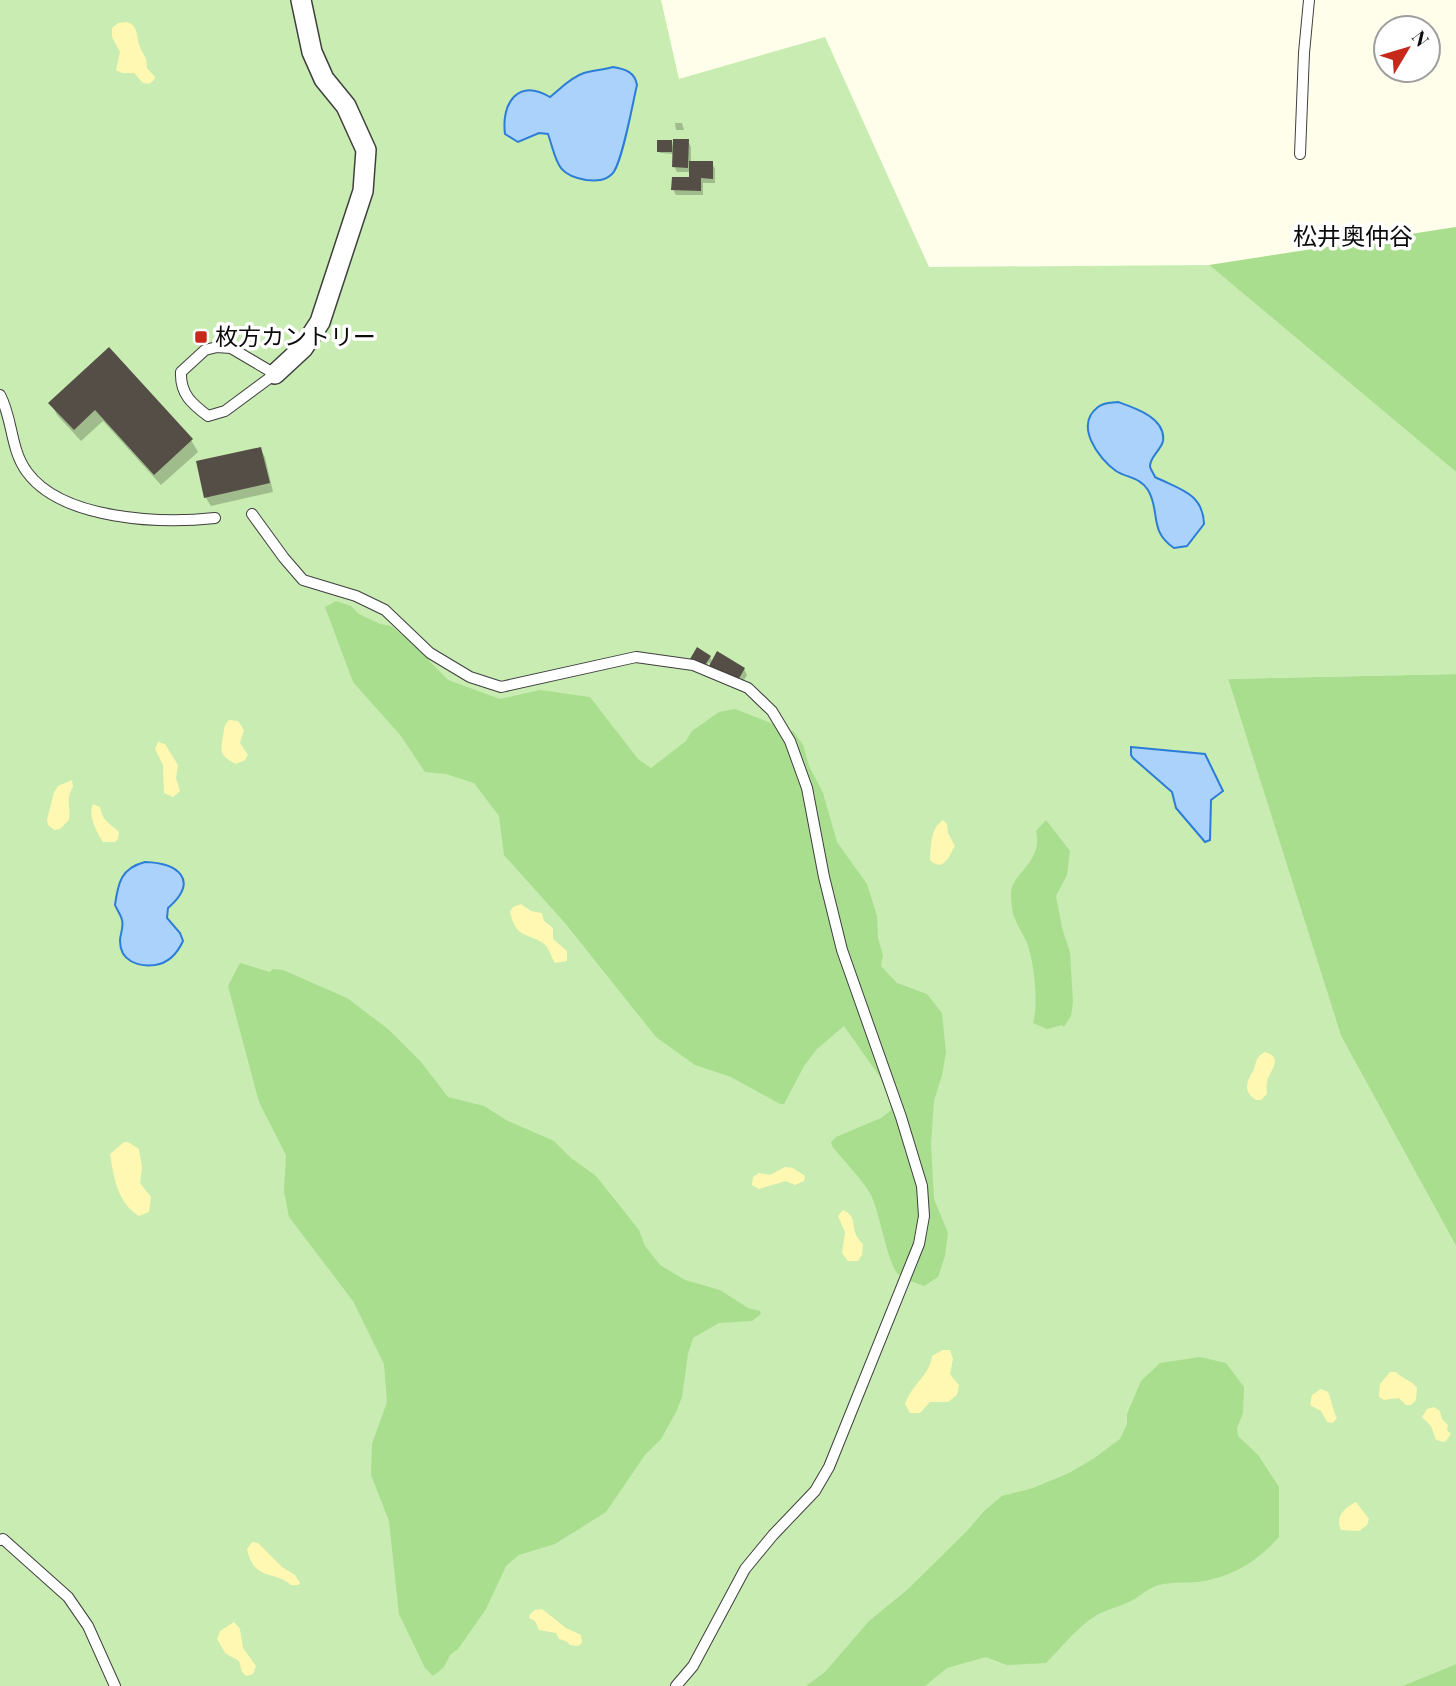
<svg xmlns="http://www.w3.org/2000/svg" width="1456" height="1686" font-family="'Playfair Display','Noto Sans JP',serif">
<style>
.green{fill:#c8ecb1}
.forest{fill:#a9de8f}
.sand{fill:#fff8b2}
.water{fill:#abd2fb;stroke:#2c7dd7;stroke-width:2}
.shadow{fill:#0003}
.building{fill:#554e47}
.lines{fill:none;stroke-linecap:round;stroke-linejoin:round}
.service-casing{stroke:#3f3f3f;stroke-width:12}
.minor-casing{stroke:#3f3f3f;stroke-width:22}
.service{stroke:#fff;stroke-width:10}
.minor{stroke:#fff;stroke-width:19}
.poi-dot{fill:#c6281a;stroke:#fff;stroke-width:2.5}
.labels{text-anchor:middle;stroke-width:7;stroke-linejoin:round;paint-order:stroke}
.poi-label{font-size:23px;fill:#0c0c0c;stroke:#fff;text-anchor:start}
.neighbourhood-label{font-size:24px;fill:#0c0c0c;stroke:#fff}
</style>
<rect width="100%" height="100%" fill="#fffeea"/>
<path class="green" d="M0 0H661L679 79 825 37 929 267 1209 265 1456 472V674L1228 679 1341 1036 1456 1246V1664L1402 1686H0Z"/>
<path class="forest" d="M1456 227V472L1209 265Z
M336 601 351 606 359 614 380 624 391 626 413 644 448 680 500 699 540 690 590 697 638 759 651 768 686 741 692 731 719 712 735 709 794 732 803 745 809 766 823 793 837 842 867 884 877 916 878 938 883 955 881 966 897 983 927 994 942 1013 946 1053 942 1075 934 1101 931 1144 934 1199 948 1233 945 1256 938 1277 924 1286C916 1283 906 1280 899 1275 888 1267 879 1208 870 1193 860 1177 844 1161 832 1146L831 1142 836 1137 881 1118 891 1110 887 1087 844 1026 817 1049 804 1066 784 1104H780L731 1077 695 1065 656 1037 565 923 504 855 499 816 474 783 446 774 425 772 401 736 353 682 325 607Z
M1456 674V1246L1341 1036 1228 679Z
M1046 820 1070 851 1067 875 1056 896 1062 928 1070 952 1073 1002 1071 1016 1064 1027 1062 1025 1047 1029 1033 1023C1039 1004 1034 962 1027 943 1024 935 1018 928 1015 919 1012 912 1011 901 1011 893 1011 874 1044 861 1036 831Z
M240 963 270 972 273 969 283 970 347 998 388 1029 421 1062 448 1097 484 1106 506 1120 554 1141 571 1158 596 1176 639 1230 645 1246 660 1265 685 1280 720 1290 748 1308 760 1311 761 1314 752 1321 719 1323 693 1338 688 1354 682 1397 676 1412 661 1439 645 1455 606 1512 555 1544 519 1555 506 1566 486 1609 458 1649 450 1655 444 1667 433 1676 425 1668 399 1614 389 1521 371 1475 372 1444 387 1402 384 1364 353 1301 289 1217 284 1191 286 1155 259 1102 228 986Z
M1200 1357 1226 1363 1244 1387 1243 1413 1237 1428 1238 1436 1258 1455 1279 1487V1537C1257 1562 1230 1578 1197 1582 1184 1583 1171 1582 1159 1585 1150 1587 1144 1593 1136 1598 1124 1606 1109 1608 1097 1615 1077 1627 1062 1647 1046 1663L1007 1665 986 1657 947 1668 925 1686H806L825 1672 869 1621 907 1590 968 1530 984 1511 1002 1496 1033 1488 1069 1473 1093 1459 1120 1439 1127 1424V1414L1141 1381 1160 1363Z
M1456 1664V1686H1402Z"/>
<path class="sand" d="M127 22C139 26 136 36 140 47 144 57 147 55 147 68L155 77 154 80 149 84 143 83 134 73H122L116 70 120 52 112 37V28L118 23Z
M229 720 238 721 244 730 240 743 248 755 245 760 236 764C220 756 220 752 223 736 225 728 223 726 229 720Z
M158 742 165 744 178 765 176 778 180 791 173 797 164 793 163 765 155 749Z
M72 780 73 787C65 799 71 807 69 820L60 829 54 830 48 825 47 820 54 792 58 786Z
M93 804 100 807C103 822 110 823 119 832L118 839 115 842H103C96 831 88 817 93 804Z
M943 820 947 824 948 833 955 846C949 856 944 873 930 860 931 846 930 829 943 820Z
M521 904 531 911 542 913 544 921 553 928V939L567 951V961L555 963C551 957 549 947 543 943 525 932 516 938 510 912L513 907Z
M1265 1052C1285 1058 1269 1071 1267 1082 1266 1086 1267 1090 1267 1094L1261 1100H1256C1243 1091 1246 1083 1253 1071 1257 1062 1255 1057 1265 1052Z
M124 1142H128L139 1149 142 1168 140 1183 151 1197 149 1212 139 1216C117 1202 114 1178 110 1154Z
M785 1167 793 1168 805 1176 804 1181 795 1185 786 1181 759 1189 752 1185 753 1177 759 1173 770 1175Z
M843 1210C856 1216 852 1224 856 1235 856 1236 862 1243 863 1245L862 1255 858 1261H848L842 1253 845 1232 838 1216Z
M943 1350H950L953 1359 950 1374 959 1385 957 1395 948 1402H930L920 1413H910L905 1404C912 1384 930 1375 932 1356Z
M1390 1372H1396C1402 1379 1412 1380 1417 1388L1416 1400 1411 1405H1406L1399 1398 1384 1400 1379 1397 1380 1384Z
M1321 1389 1328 1392C1332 1401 1332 1409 1337 1418L1333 1423 1327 1422 1321 1411 1310 1405 1312 1395Z
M1434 1407 1440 1411 1442 1419 1448 1425 1447 1430 1451 1434 1445 1442 1436 1440 1431 1426 1422 1417 1427 1409Z
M1356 1502 1369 1519 1367 1525 1359 1531 1341 1530C1335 1517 1344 1508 1356 1502Z
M252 1542 258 1543 282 1567 295 1575 300 1583 298 1585H291C275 1570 254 1582 247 1549Z
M542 1609 566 1628 581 1635 582 1643 578 1646 570 1645 566 1641 559 1639 556 1633 539 1630 535 1621 529 1618 530 1614 535 1610Z
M234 1622 240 1629 243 1648 256 1666 253 1674 246 1676 242 1672 239 1661 225 1653 217 1639 220 1631Z"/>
<path class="water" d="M613 67C625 69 635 72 637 85 633 101 622 165 612 174 605 181 596 181 586 180 555 175 557 160 548 134L539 133 518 142 505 134C501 103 518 78 550 97 560 89 571 77 584 73 594 70 603 70 613 67Z
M1118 402C1135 408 1166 418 1163 441 1161 450 1150 457 1150 466 1150 469 1154 474 1155 477 1179 489 1203 493 1204 524L1187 546 1174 548C1148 530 1161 512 1148 490 1140 477 1127 478 1116 471 1098 458 1074 425 1098 407 1104 402 1111 403 1118 402Z
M1131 747 1205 754 1223 791 1211 800 1210 840 1205 842 1176 808 1172 792 1133 758 1131 755Z
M145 862C178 863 200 880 168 908L167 918 180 933 183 941C177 954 169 963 155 965 138 967 120 961 120 941 120 934 124 927 122 920 121 915 117 910 115 905 118 883 121 868 145 862Z"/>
<path class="shadow" d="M675 123H682L684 130H676Z
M688 141 691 147V163H712L715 169V183H703V195H676L673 189 691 179V172H677L674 166V154L660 153 659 151 671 142 675 149Z
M108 350 191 440 198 452 161 485 103 421 81 441 57 415 51 403Z
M260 449 265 457 273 492 211 506 206 498 198 463Z
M710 657 713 663 744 669 747 675 740 687 714 671 709 662 705 669 693 661Z"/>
<path class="building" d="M673 139H689L688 168 672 167Z
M657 140H672V152H657Z
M689 161H713V179L701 178V191L671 190 672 177H689Z
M109 347 193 439 154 475 95 410 74 430 48 403Z
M261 447 270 483 204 498 196 461Z
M697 647 711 656 703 668 690 659Z
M717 651 745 668 737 682 709 666Z"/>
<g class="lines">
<defs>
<path id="service" d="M1300 154 1304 53 1309 0
M217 347 231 348 275 374 225 411 208 416C192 404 180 394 181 372L205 350Z
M0 395C13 419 10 449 27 472 62 520 161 524 215 518
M252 514 284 558 303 580 356 596 385 610 430 653 470 677 501 687 636 657 693 665 748 688 772 711 790 741 807 788 824 877 842 950 901 1117 922 1186 924 1216 919 1244 829 1467 815 1491 773 1535 745 1569 693 1666 676 1686
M0 1540 3 1539 68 1597 88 1626 115 1686"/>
<path id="minor" d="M275 374 303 348 320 322 363 191 366 150 346 106 324 79 312 52 301 0"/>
</defs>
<use href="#service" class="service-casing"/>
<use href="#minor" class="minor-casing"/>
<use href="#service" class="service"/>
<use href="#minor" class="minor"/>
</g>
<rect class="poi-dot" x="194" y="330" width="14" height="14" rx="3.5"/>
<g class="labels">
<g class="poi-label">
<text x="215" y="345">枚方カントリー</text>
</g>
<g class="neighbourhood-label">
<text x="1353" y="245">松井奥仲谷</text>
</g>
</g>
<g transform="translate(1407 49) rotate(52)"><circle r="33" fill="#ffffff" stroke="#9e9e9e" stroke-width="2"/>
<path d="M0-5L12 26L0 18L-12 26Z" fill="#c6281a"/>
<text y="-10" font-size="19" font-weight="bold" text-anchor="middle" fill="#0c0c0c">N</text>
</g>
</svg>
